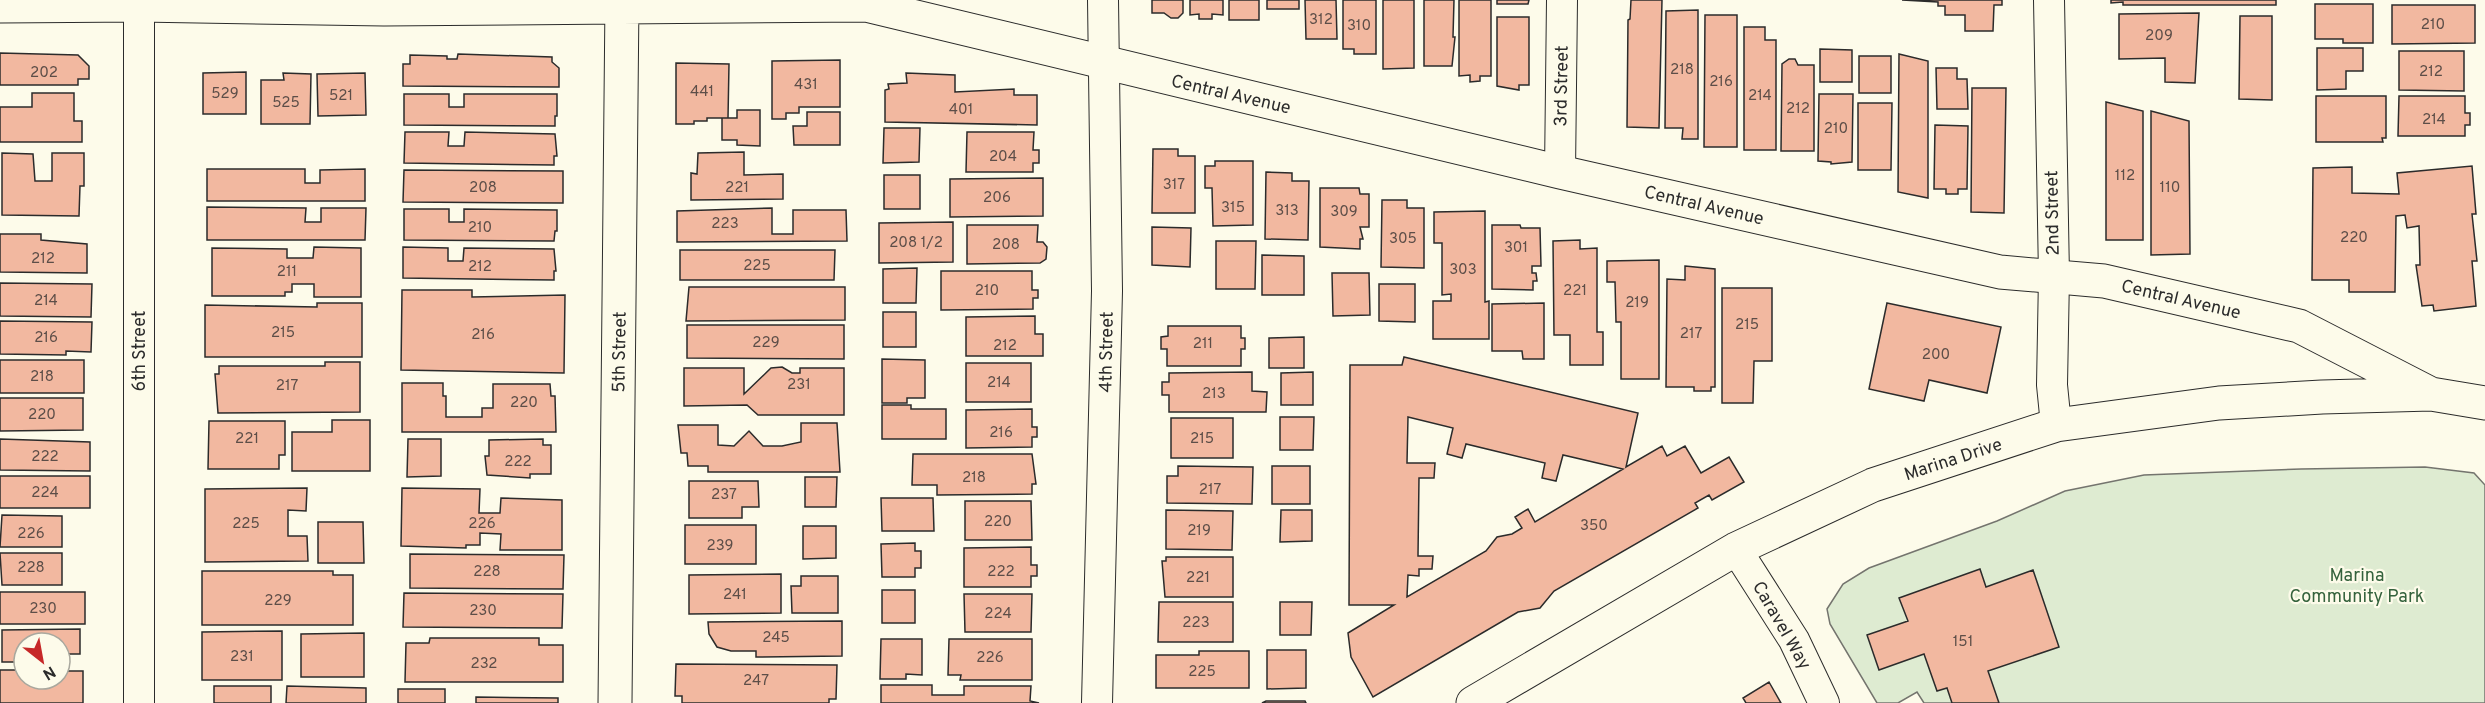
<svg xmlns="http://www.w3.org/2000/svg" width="2485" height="703" font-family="Overpass,sans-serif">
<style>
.green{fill:#deebd1;stroke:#74746e;stroke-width:1.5}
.building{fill:#f2b8a0;stroke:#2b2b2b;stroke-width:1.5;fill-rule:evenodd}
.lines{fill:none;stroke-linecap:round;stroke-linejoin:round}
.street-casing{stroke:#2b2b2b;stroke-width:32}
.secondary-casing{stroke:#2b2b2b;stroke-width:35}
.street{stroke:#fdfbea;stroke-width:30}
.secondary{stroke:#fdfbea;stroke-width:33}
.labels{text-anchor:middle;stroke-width:4.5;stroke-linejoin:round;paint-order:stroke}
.number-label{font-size:15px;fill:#5d4e48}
.street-label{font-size:18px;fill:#2b2b2b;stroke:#fdfbea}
.park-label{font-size:18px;fill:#34623c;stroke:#fdfbea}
</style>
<rect width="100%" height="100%" fill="#fdfbea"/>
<path class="green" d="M2425 467 2474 473 2485 485V703H1924L1917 692 1898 703H1877L1830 624 1827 609 1843 584 1869 568 1997 521 2065 491 2144 475 2301 469Z"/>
<path class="building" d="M1152 0H1183V13L1178 18H1171L1164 13H1152Z
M1190 0H1223V15L1212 14V19H1199V14L1190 15Z
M1229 0H1259V20H1229Z
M1267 0H1299V9H1267Z
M1305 0H1336L1337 39H1306Z
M1343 0H1376V54H1354V49H1343Z
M1383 0H1414V68L1383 69Z
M1424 0H1454L1453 37H1455L1452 66H1424Z
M1459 0H1491V76H1480V81L1470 82V75L1459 76Z
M1497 0H1529L1528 4H1497Z
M1631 0H1662L1659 128 1627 127 1628 20 1630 19Z
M1902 0H2002V5H1994L1993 31H1965V15H1945V6H1938V2Z
M2111 0H2276V5H2123V2L2111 3Z
M2315 4H2373V43H2343V39H2315Z
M2392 5H2475V43L2392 44Z
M1698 10V139H1682L1683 128H1665L1666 11Z
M2199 13 2195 83 2165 82V58L2119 59V14Z
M1705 15H1737V147H1704Z
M2240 16H2272V100L2239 99Z
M1497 17H1529V85H1519V90L1497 86Z
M1744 27H1765V40H1776V150H1744Z
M2317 48H2363V71H2346V89L2317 90Z
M1820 49 1852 50V82H1820Z
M2399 51H2464V91L2399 90Z
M0 53 78 55 89 66V79H78V85H0Z
M458 54 552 57V62L559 68V87L403 86V64H410V55L447 56V59H457Z
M1899 54 1928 61V198L1898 192Z
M1859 56H1891V93H1859Z
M1789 59H1795L1798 65H1814V151H1781L1782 64Z
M840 60V107H799V113H786V119H772V61Z
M676 63 729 64 728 118H707V121H694V124H676Z
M1936 68H1957V79H1967L1968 109H1937Z
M246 72V114H203V73Z
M283 73 311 74 310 124H261V80H284Z
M365 73 366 115 318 116 317 74Z
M906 73 955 75V92L1014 89V95H1037V125L885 122V90L889 89 888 84 907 83Z
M1972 88H2006L2004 213 1971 212Z
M32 93H74V121H82V142H0V107H32Z
M404 94H449V107H464V94H557V116H555V126L404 125Z
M1819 94H1853L1852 162 1831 164V162L1818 161Z
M2316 96H2386V138H2382L2383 142H2316Z
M2399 96H2465V113H2470V125H2465V136H2398Z
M2106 102 2143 111V240H2106Z
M1858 103H1892L1891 170H1858Z
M737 110H760V146L737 145V140H722V118H737Z
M2151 111 2189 121 2190 254 2151 255Z
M807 112H840V145H794L793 126H807Z
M1935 125 1968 126 1967 189H1958V194H1946V189H1934Z
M884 128H920L919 162 883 163Z
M405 132H449L448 146H464L465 132 555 134 557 156H554V165L404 163Z
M967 132H1034L1033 150H1039V163H1033V172H966Z
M1153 149H1178V156H1195V213H1152Z
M744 152V175L783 174V199L691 200V173L697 174 698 153Z
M2 153 33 154 35 181H52V153H84V186H80L79 216 2 215Z
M1215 161H1253V225L1213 226 1212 188H1205V166H1215Z
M2472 166 2476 214H2472L2477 261H2472L2476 306 2434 311 2433 305 2422 306 2416 265H2420L2419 226 2407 228 2405 215 2396 216 2395 292H2349V280H2312L2313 168 2352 167V193L2399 194 2397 173Z
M207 169H305V183H320V170L365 169V201H207Z
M404 170 563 171V203L403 202Z
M1266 172 1292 173V181H1309L1308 240 1265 239Z
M884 175H920V209H884Z
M1043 178V216L950 217V179Z
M1320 188H1359L1360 194H1369V227H1360L1363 239H1360V249L1320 247Z
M1382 200H1407V208H1424V268L1381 267Z
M207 207 306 208 305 222H321V208H366L365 240H207Z
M772 208V234H793V210H846L847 241 677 242V211Z
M404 209H449V222H464V209L557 210V231H555L554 241 404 240Z
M1485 211V302L1489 301V339H1433V301H1451V294L1442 295V243H1434V212Z
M953 222V262L879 263V223Z
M967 225H1038L1037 242H1043L1047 247 1046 259 1040 263 967 264Z
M1492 225H1520L1521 228H1540L1541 266H1532V273H1536L1537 281H1533V290L1492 289Z
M1152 227 1191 228 1190 267 1152 265Z
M0 234H41V240L87 244V273L0 272Z
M1580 240V249L1597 248V332H1603V365H1570V335H1554L1553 241Z
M1216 241H1256L1255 289H1216Z
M314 247 361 248V297H314V284H292V292H285V296H212V248L287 249V258H313Z
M403 247 448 248V261H463L464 248 554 249 556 271H554V280L403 278Z
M680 250H835L834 280H680Z
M1262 255 1304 256V295H1262Z
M1659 260V379H1621V322H1616L1615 282H1607V261Z
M1685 266 1715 269V387H1711V391H1694V387H1666L1667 279 1685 280Z
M917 268 916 303H883V269Z
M941 271H1032V290H1038V298H1033V309L941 310Z
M1332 273H1369L1370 315 1333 316Z
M0 283 92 284 91 317 0 316Z
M1379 284H1415V322L1379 321Z
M689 287H845V320L686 321Z
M1722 288H1772V361H1754L1753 403H1722Z
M402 290H472V297L565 295 564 373 401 370Z
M317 303H362V357H205V305L317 307Z
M1544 303V359H1523L1522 351H1492V304Z
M1887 303 2001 327 1987 393 1929 380 1924 401 1869 389Z
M883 312H916V347H883Z
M1035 316V334H1043V356H966V317Z
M0 321 92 322 91 352 66 351V355L0 354Z
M687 325H844V359L687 358Z
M1168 326H1241V338H1245V349H1241V366H1167V349H1161V337L1168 336Z
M1304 337V368H1269V338Z
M1404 357 1638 413 1626 467 1662 446 1667 456 1685 446 1701 473 1729 457 1744 482 1712 500 1709 495 1695 503 1698 508 1554 591 1540 608 1518 612 1373 697 1351 657 1348 633 1394 605H1349L1350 365H1402ZM1408 417 1453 428 1447 454 1462 458 1466 444 1545 463 1542 478 1556 481 1563 455 1623 469 1535 522 1528 509 1515 517 1522 528 1512 534 1497 537 1486 551 1407 597 1408 575 1419 576V569H1432L1433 556H1418L1419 478H1434L1435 463H1407Z
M882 359 925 360V398H907V403H882Z
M0 360H84V393H0Z
M325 362H360V412L218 413 215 374H219V366H325Z
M966 363H1031V402H966Z
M782 367 792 373H800V368H844V415H758L747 405 684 406V368H744V394L771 368Z
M1252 372V391L1267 392 1266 412H1169V395H1162V382H1169V373Z
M1313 372V405H1281V373Z
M402 383H443V396H446V417H482V408H493V384H550L551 396H555L556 432H402Z
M0 398H83V430L0 431Z
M882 405H911V409H946V439H882Z
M1032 409V427H1037V437H1032V447L966 448V410Z
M1280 417H1314L1313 450H1280Z
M1171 418H1233V458H1171Z
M332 420H370V471H292V432H332Z
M209 421H285V455H279V469H208Z
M801 423H837L840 472H708V466H688L687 453H681L678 425H718V445L734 446 749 431 763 446H782L801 442Z
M0 439 90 442V471L0 470Z
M408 439H441V476L407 477Z
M543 439V445H551V474H530V478L487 475 485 456H489V440Z
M913 454H1032L1036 484H1032V494L937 495V485H912Z
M1178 466 1253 467 1252 504 1167 503V476H1178Z
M1272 466H1310V504H1272Z
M0 476H90V508H0Z
M805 477H837L836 507H805Z
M689 481H758L759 507H742V518H689Z
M307 488 306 511 288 510V536H307L308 561 205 562V489Z
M402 488 480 489 479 513H500L501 498 562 500V550H500L501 534 480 533V545H466V548L401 546Z
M881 498H933L934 531H882Z
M965 501H1031L1032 540H965Z
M1166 510 1233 511 1232 550 1166 549Z
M1281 510H1312V541L1280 542Z
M2 515 62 516V547H0Z
M318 522H363L364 563H318Z
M685 525H756V564H685Z
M803 526H836V558L803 559Z
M915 543V551H921V568H915V577H882L881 544Z
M1031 547V565H1037V576H1031V587H964V548Z
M0 553H62V585H2Z
M410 554 564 555 563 589 410 588Z
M1166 557H1233V597H1165L1162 561H1166Z
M1980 569 1986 587 2033 570 2059 647 1988 671 1999 703H1952L1947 688 1937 691 1924 654 1879 670 1867 635 1908 621 1899 598Z
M202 571H333V575H353V625H202Z
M781 574V613L689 614V575Z
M801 576H838V613H792L791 586H801Z
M882 590H915V623H882Z
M0 592H85V624H0Z
M404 593 563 594 562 628 403 627Z
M964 594H1032L1031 632H965Z
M1159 602H1233V642H1158Z
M1280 602H1312L1311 635H1280Z
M842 621V656L756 657V651H731L717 647 709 634 708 622Z
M80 629V654H64V662H60V643H24V662H2V630Z
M282 631V680H202V632Z
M364 633V677H301V634Z
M430 638H539V645H563V682H405L406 643H429Z
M881 639H922V675L906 674V679H880Z
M949 639H1032V680H960L961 675H948Z
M1267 650H1306V688L1267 689Z
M1199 651H1249V688H1156V655H1199Z
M676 664 837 665 836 699H829V703H682V696H675Z
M0 670H24V679H60V671H83V703H0Z
M1769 682 1781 703H1746L1743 698Z
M881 685H932V695H964V686H1031L1030 701 1039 703H881Z
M214 686H271V703H214Z
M287 686 366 688V703H286Z
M398 689H445V703H398Z
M476 697 558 698V703H476Z
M1266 701H1305L1306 703H1262Z"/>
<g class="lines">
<defs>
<path id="street" d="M139 0V703
M2049 0 2054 276 2052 385 2056 425
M1560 172 1562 0
M1736 549 1794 640 1824 703
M1097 703 1107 291 1103 0"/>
<path id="secondary" d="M0 6 139 5 384 9 866 5 1560 172 2000 272 2104 281 2299 326 2431 394
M615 703 622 0
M1473 703 1736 549 1873 485 2056 425 2219 403 2322 397 2431 394 2485 403"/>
</defs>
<use href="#street" class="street-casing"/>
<use href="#secondary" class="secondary-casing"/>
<use href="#street" class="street"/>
<use href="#secondary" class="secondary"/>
</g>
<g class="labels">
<g class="number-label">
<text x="1321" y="24">312</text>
<text x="2433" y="29">210</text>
<text x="1359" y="30">310</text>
<text x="2159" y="40">209</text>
<text x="1682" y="74">218</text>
<text x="2431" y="76">212</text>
<text x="44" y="77">202</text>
<text x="1721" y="86">216</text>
<text x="806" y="89">431</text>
<text x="702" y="96">441</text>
<text x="225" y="98">529</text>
<text x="341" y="100">521</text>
<text x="1760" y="100">214</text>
<text x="286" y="107">525</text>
<text x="1798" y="113">212</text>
<text x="961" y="114">401</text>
<text x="2434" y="124">214</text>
<text x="1836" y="133">210</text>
<text x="1003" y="161">204</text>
<text x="2125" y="180">112</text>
<text x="1174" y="189">317</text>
<text x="483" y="192">208</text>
<text x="737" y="192">221</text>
<text x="2170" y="192">110</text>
<text x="997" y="202">206</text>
<text x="1233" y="212">315</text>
<text x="1287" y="215">313</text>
<text x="1344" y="216">309</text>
<text x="725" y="228">223</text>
<text x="480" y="232">210</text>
<text x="2354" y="242">220</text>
<text x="1403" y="243">305</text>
<text x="916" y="247">208 1/2</text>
<text x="1006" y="249">208</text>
<text x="1516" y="252">301</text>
<text x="43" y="263">212</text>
<text x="757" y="270">225</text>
<text x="480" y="271">212</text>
<text x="1463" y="274">303</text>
<text x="287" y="276">211</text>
<text x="987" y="295">210</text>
<text x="1575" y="295">221</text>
<text x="46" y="305">214</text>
<text x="1637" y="307">219</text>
<text x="1747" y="329">215</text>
<text x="283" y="337">215</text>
<text x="1691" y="338">217</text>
<text x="483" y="339">216</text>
<text x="46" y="342">216</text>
<text x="766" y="347">229</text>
<text x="1203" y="348">211</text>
<text x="1005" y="350">212</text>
<text x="1936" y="359">200</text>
<text x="42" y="381">218</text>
<text x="999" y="387">214</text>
<text x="799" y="389">231</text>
<text x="287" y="390">217</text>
<text x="1214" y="398">213</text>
<text x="524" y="407">220</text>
<text x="42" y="419">220</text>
<text x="1001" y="437">216</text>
<text x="247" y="443">221</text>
<text x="1202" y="443">215</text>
<text x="45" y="461">222</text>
<text x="518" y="466">222</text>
<text x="974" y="482">218</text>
<text x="1210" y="494">217</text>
<text x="45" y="497">224</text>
<text x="724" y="499">237</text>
<text x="998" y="526">220</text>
<text x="246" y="528">225</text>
<text x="482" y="528">226</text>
<text x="1594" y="530">350</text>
<text x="1199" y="535">219</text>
<text x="31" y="538">226</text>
<text x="720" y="550">239</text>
<text x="31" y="572">228</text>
<text x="487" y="576">228</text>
<text x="1001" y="576">222</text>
<text x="1198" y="582">221</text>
<text x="735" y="599">241</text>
<text x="278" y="605">229</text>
<text x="43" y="613">230</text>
<text x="483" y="615">230</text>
<text x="998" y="618">224</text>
<text x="1196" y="627">223</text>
<text x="776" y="642">245</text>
<text x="1963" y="646">151</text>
<text x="242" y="661">231</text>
<text x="990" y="662">226</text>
<text x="484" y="668">232</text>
<text x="1202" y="676">225</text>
<text x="756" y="685">247</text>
</g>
<g class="street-label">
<text transform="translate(1561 86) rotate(-89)" y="6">3rd Street</text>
<text transform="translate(1231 94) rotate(13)" y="6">Central Avenue</text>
<text transform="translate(1704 205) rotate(13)" y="6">Central Avenue</text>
<text transform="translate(2052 213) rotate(-91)" y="6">2nd Street</text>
<text transform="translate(2181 299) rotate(13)" y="6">Central Avenue</text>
<text transform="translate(139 351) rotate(-90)" y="6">6th Street</text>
<text transform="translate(619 352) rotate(-89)" y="6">5th Street</text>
<text transform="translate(1106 352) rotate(-89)" y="6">4th Street</text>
<text transform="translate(1953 459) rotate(-18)" y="6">Marina Drive</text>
<text transform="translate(1782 625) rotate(60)" y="6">Caravel Way</text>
</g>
<g class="park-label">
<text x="2357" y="581">Marina<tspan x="2357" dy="21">Community Park</tspan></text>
</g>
</g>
<g transform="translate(42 661) rotate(149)"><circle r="28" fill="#fdfbea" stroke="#a9a89e" stroke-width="1.5"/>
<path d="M0-4.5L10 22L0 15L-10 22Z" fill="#c62828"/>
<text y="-9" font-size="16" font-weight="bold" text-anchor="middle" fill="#2b2b2b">N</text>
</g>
</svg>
